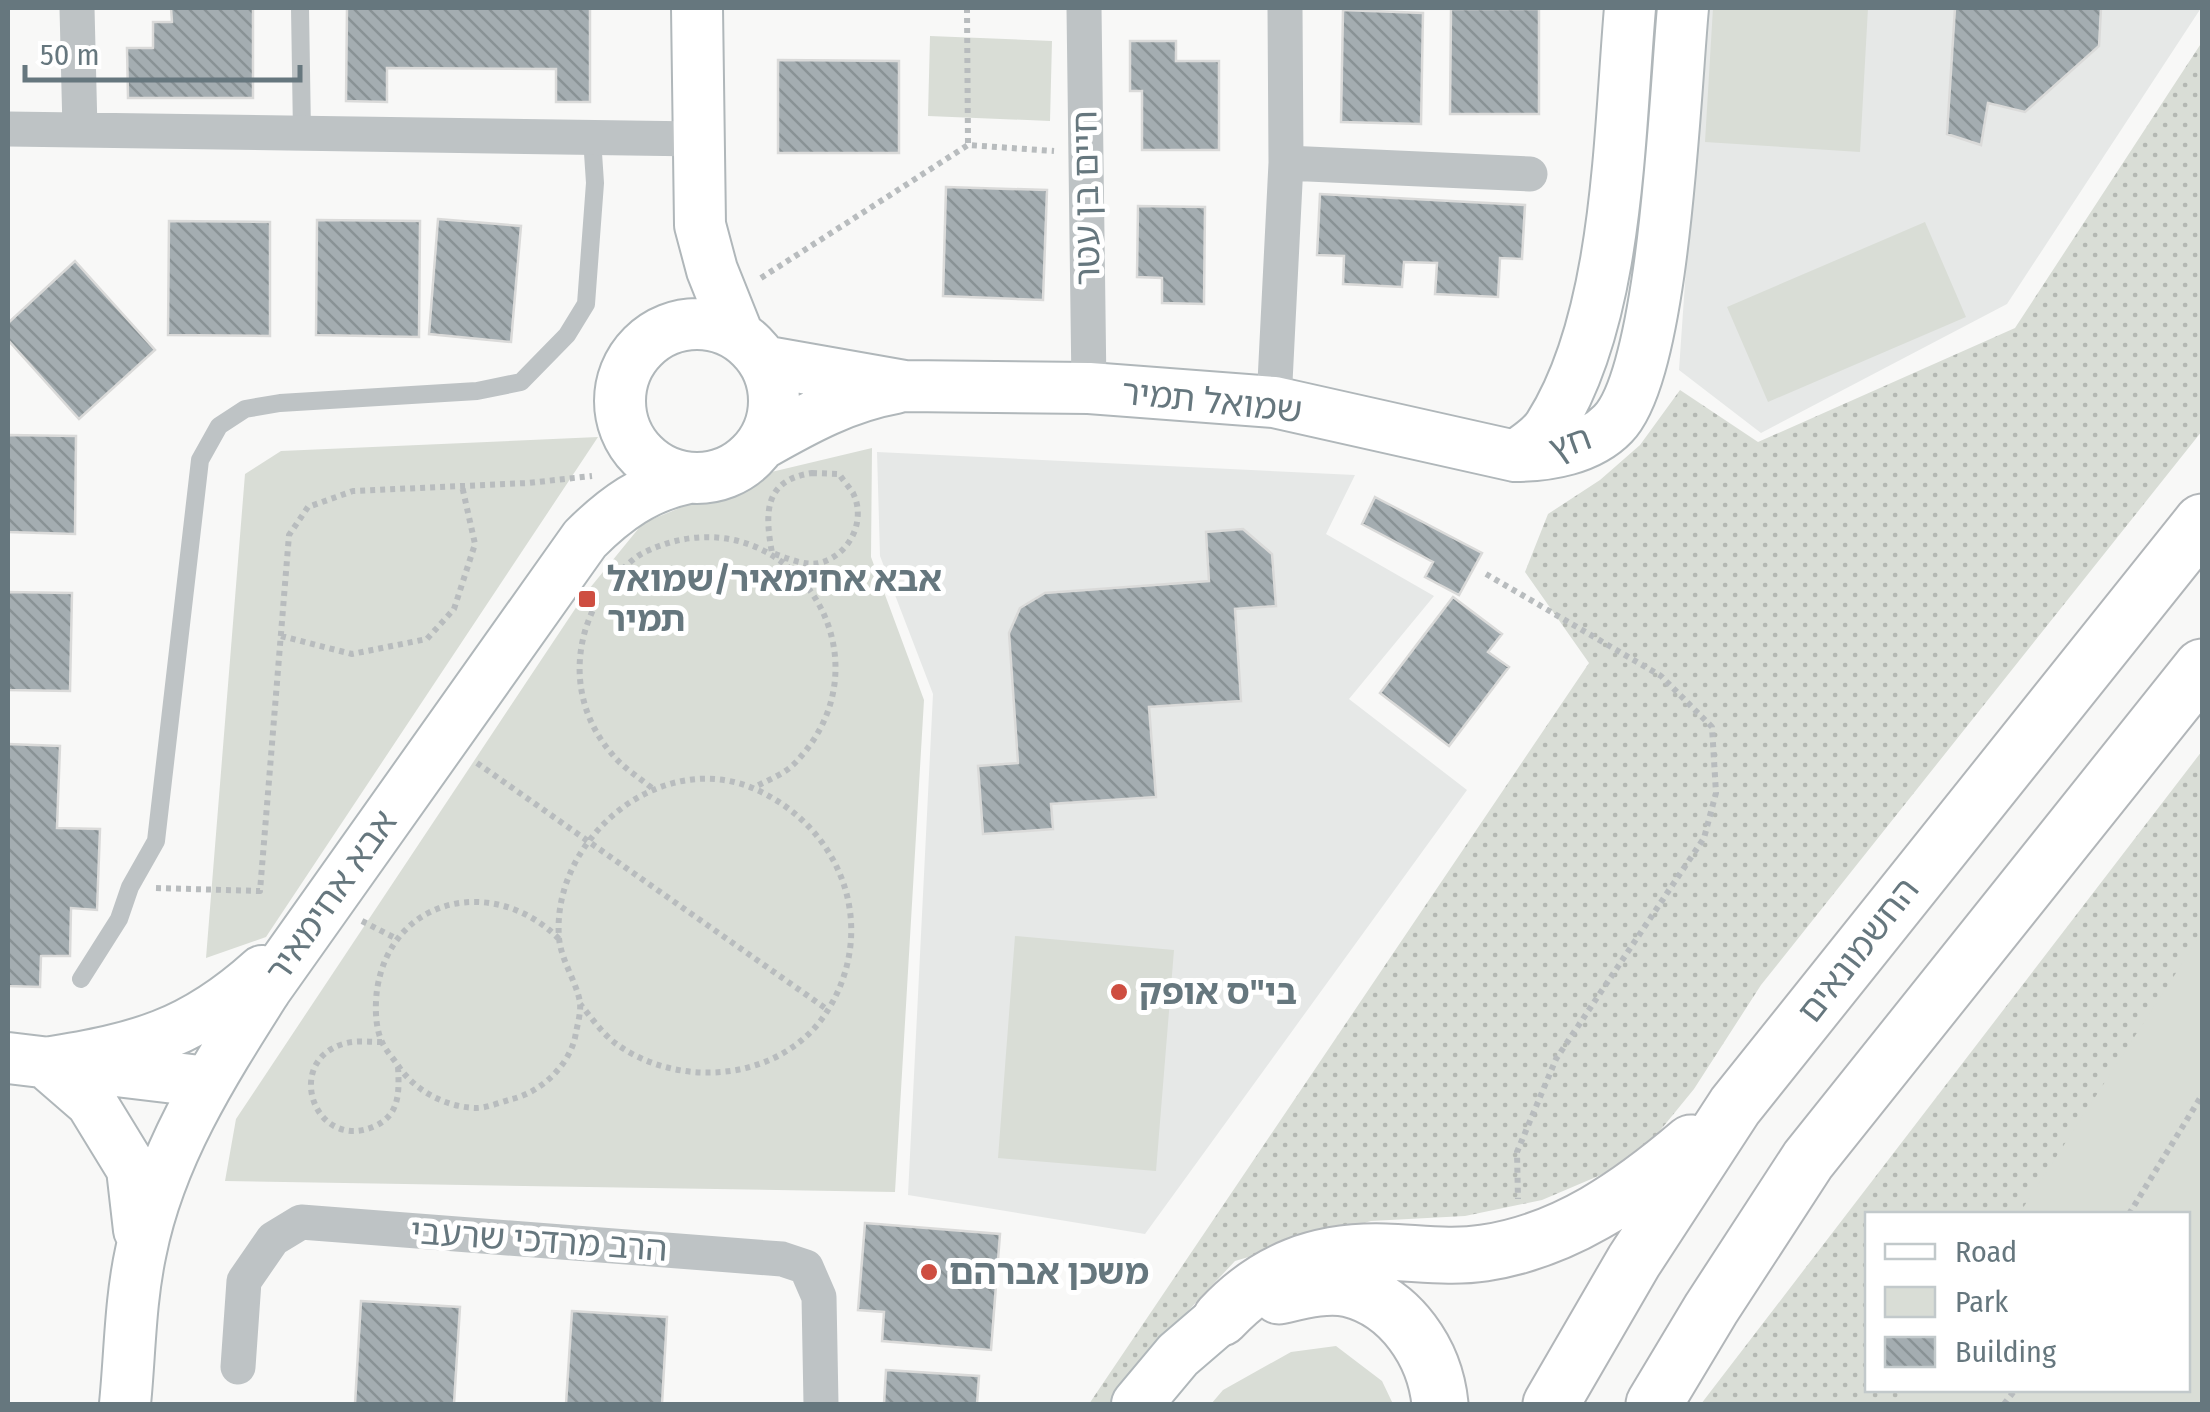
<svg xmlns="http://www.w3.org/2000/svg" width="2210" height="1412" font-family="'Fira Sans Condensed','Noto Sans Hebrew',sans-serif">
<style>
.built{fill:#e6e8e7}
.grass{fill:url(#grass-dots);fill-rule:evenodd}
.green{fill:#d9ddd6}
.building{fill:url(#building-back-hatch);stroke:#dadad9;stroke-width:2.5}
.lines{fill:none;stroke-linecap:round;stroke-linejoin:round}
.secondary-casing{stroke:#b0b7ba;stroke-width:54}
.highway-casing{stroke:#b2b6b9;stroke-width:59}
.path{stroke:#b8bcbe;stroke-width:6;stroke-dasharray:5 5;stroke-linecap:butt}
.lane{stroke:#bec3c5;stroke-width:18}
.street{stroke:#bec3c5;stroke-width:35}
.secondary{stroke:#fff;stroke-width:50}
.highway{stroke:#fff;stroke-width:55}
.poi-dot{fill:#ce4e41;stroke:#fff;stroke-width:4}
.labels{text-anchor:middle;stroke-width:10;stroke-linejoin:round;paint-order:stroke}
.street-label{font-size:35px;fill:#66777e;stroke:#fff}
.poi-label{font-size:35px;font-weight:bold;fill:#66777e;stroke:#fff;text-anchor:start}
</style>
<defs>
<pattern id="grass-dots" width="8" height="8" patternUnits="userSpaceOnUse" patternTransform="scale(2.5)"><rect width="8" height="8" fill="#d9ddd6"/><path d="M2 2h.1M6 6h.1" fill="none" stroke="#b4b8b3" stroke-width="1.8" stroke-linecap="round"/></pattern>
<pattern id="building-back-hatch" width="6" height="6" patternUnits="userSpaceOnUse" patternTransform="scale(2.5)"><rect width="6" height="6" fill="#a4adb1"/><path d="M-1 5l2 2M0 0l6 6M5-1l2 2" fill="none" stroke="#899295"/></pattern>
</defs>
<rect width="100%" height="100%" fill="#f8f8f7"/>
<path class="built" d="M1704 8H2201L2007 304 1761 433 1679 370Z
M877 452 1355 475 1326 534 1434 596 1349 699 1467 790 1145 1234 908 1195 933 694 880 556Z"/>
<path class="grass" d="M2202 42V431L1761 985 1694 1089 1636 1160 1542 1200 1465 1216 1371 1221 1235 1261 1157 1344 1116 1404H1089L1589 663 1525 572 1548 514 1600 480 1640 445 1680 390 1758 442 2015 328Z
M2202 751V1404H1701ZM1868 1214H2188V1390H1868Z"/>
<path class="green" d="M1713 8H1868L1860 152 1705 142Z
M930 36 1052 41 1050 121 928 116Z
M1925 222 1966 317 1768 402 1727 307Z
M598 437 266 937 206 958 245 474 281 451Z
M872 448 871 557 924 700 895 1192 225 1181 236 1119 585 594 643 523 763 474Z
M2202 933V1404H1894L1904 1390H2188V1214H2019Z
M1015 936 1174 950 1156 1171 998 1158Z
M1336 1346 1382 1381 1393 1404H1211L1223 1390 1291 1352Z"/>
<path class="building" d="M171 8H253V98H128L127 48H153V22H172Z
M347 8H590V102H556V69L387 68V102L346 101Z
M1955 8H2101L2099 46 2025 112 1988 103 1981 145 1947 134Z
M1451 9H1539V114H1450Z
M1343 10 1423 13 1421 124 1341 122Z
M1130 41H1176V61H1219V150H1142V91H1130Z
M778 60 899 61V153H778Z
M946 187 1047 190 1043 300 943 296Z
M1320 194 1525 205 1522 259 1500 258 1498 297 1435 294 1437 263 1404 262 1402 287 1343 284 1344 256 1317 255Z
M1138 206 1205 207 1204 304 1162 303V278L1137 277Z
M438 219 521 226 511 342 429 334Z
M317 220 420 221 419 337 316 335Z
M169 221 270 222V336L168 335Z
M75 261 155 350 79 419 8 340V323Z
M8 435 76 436 75 534 8 532Z
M1375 497 1482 553 1459 595 1425 577 1433 562 1362 524Z
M1243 529 1272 554 1276 606 1235 609 1241 701 1149 707 1156 797 1051 804 1053 829 983 834 978 766 1018 763 1009 633 1020 608 1045 593 1209 581 1206 532Z
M8 592 72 593 70 691 8 690Z
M1453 597 1502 634 1488 652 1509 667 1449 746 1380 693Z
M8 744 60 746 57 828 100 829 97 910 71 908 70 956H41L40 987 8 986Z
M865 1223 1000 1234 991 1350 882 1341 884 1312 858 1310Z
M361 1301 460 1307 454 1404H355Z
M572 1311 667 1317 662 1404H566Z
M886 1370 979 1376 977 1404H884Z"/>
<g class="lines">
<defs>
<path id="secondary" d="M697 8 700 225 712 270 738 335
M620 401a77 77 0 1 1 154 0a77 77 0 1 1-154 0Z
M763 361 905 386 1089 388 1274 402 1515 456C1548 456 1589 449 1613 424 1665 371 1675 90 1683 8
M762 444C806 419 846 397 896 388
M1515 456C1527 448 1541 439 1549 427 1619 317 1619 135 1630 8
M8 1058 208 1082
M46 1063C138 1048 191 1035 262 971
M46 1063 91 1102 132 1169 139 1230
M125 1404C130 1354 130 1301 141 1251 160 1155 214 1071 266 989L585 539C615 509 645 487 688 478
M1137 1404 1178 1355 1221 1318"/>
<path id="highway" d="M1279 1296C1301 1291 1327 1284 1349 1289 1401 1302 1435 1353 1440 1404
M1221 1318C1266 1270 1318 1250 1385 1252 1418 1253 1451 1258 1484 1253 1565 1241 1630 1195 1691 1143
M1551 1404 1634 1261 1735 1106 2202 522
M1654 1404 1711 1309 1808 1160 2202 667"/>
</defs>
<use href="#secondary" class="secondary-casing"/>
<use href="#highway" class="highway-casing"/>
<path class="path" d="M967 8 968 145
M761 278 968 145 1054 151
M812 473 839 474C843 480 849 487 853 493 867 521 849 556 819 563 804 566 787 558 772 553 765 514 763 480 812 473Z
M1486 574 1661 676 1712 727 1716 793 1704 838 1556 1059 1517 1152 1518 1199
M615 576C624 568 634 557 645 552 783 486 901 655 794 764 784 774 768 780 755 787
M597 602C570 652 574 710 612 754 623 768 640 778 653 789
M281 636 352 654 427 639 454 609 475 544 462 486
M477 763 828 1010
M156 888 260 891 289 535 308 507 353 491 528 483 592 476
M362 921 397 939
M559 939C496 875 391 895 377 990 375 1006 375 1027 382 1042 386 1051 394 1059 399 1067 416 1091 445 1107 476 1108 487 1108 501 1102 512 1099 542 1092 572 1063 576 1032 578 1023 581 1012 580 1002 576 981 561 960 559 938 551 838 662 746 757 790 842 829 879 927 828 1010 784 1081 680 1091 615 1043 602 1033 591 1017 580 1004
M382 1042C369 1042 355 1040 343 1044 283 1062 315 1153 375 1126 401 1114 399 1090 398 1066
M2129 1214 2202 1095
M2004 1404 2015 1390"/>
<path class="lane" d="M300 8 302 133
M81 979 119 919 130 887 156 841 200 460 219 426 245 409 280 403 477 391 521 382 567 335 586 304 595 183 592 138"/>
<path class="street" d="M77 8 80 130
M1084 8 1089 388
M8 129 699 139
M1286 163 1530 174
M1274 402 1286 163 1285 8
M238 1367 244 1281 273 1239 301 1222 782 1259 806 1267 819 1297 821 1404"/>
<use href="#secondary" class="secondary"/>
<use href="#highway" class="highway"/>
</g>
<g class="poi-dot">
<rect x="577" y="589" width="20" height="20" rx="5"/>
<circle cx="1119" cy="992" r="10"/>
<circle cx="929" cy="1272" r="10"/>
</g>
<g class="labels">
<g class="street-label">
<text transform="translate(1086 198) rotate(-91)" y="12">חיים בן עטר</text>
<text transform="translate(1212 401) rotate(6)" y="12">שמואל תמיר</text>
<text transform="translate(1570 443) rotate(-20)" y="12">חץ</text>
<text transform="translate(331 896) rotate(-55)" y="12">אבא אחימאיר</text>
<text transform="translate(1858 950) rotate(-52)" y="12">החשמונאים</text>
<text transform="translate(539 1240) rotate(4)" y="12">הרב מרדכי שרעבי</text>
</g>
<g class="poi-label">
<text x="607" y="591">אבא אחימאיר/שמואל<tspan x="607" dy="40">תמיר</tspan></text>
<text x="1139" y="1004">בי"ס אופק</text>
<text x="949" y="1284">משכן אברהם</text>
</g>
</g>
<rect width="2210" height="1412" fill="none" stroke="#66777e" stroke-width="20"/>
<rect x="1865" y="1212" width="325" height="180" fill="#ffffff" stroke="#c2c9cb" stroke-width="2.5"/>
<rect x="1885" y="1244" width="50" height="15" fill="#ffffff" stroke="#c2c9cb" stroke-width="2.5"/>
<text x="1955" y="1262" font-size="30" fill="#66777e">Road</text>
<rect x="1885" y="1287" width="50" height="30" fill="#d9ddd6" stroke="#c2c9cb" stroke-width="2.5"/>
<text x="1955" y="1312" font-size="30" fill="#66777e">Park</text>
<rect x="1885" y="1337" width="50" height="30" fill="url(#building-back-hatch)" stroke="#c2c9cb" stroke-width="2.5"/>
<text x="1955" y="1362" font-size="30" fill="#66777e">Building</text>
<path d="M25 65v15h275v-15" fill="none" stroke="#66777e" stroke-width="5"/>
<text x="40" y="65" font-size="30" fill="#66777e" stroke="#ffffff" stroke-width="8" paint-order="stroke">50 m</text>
</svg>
